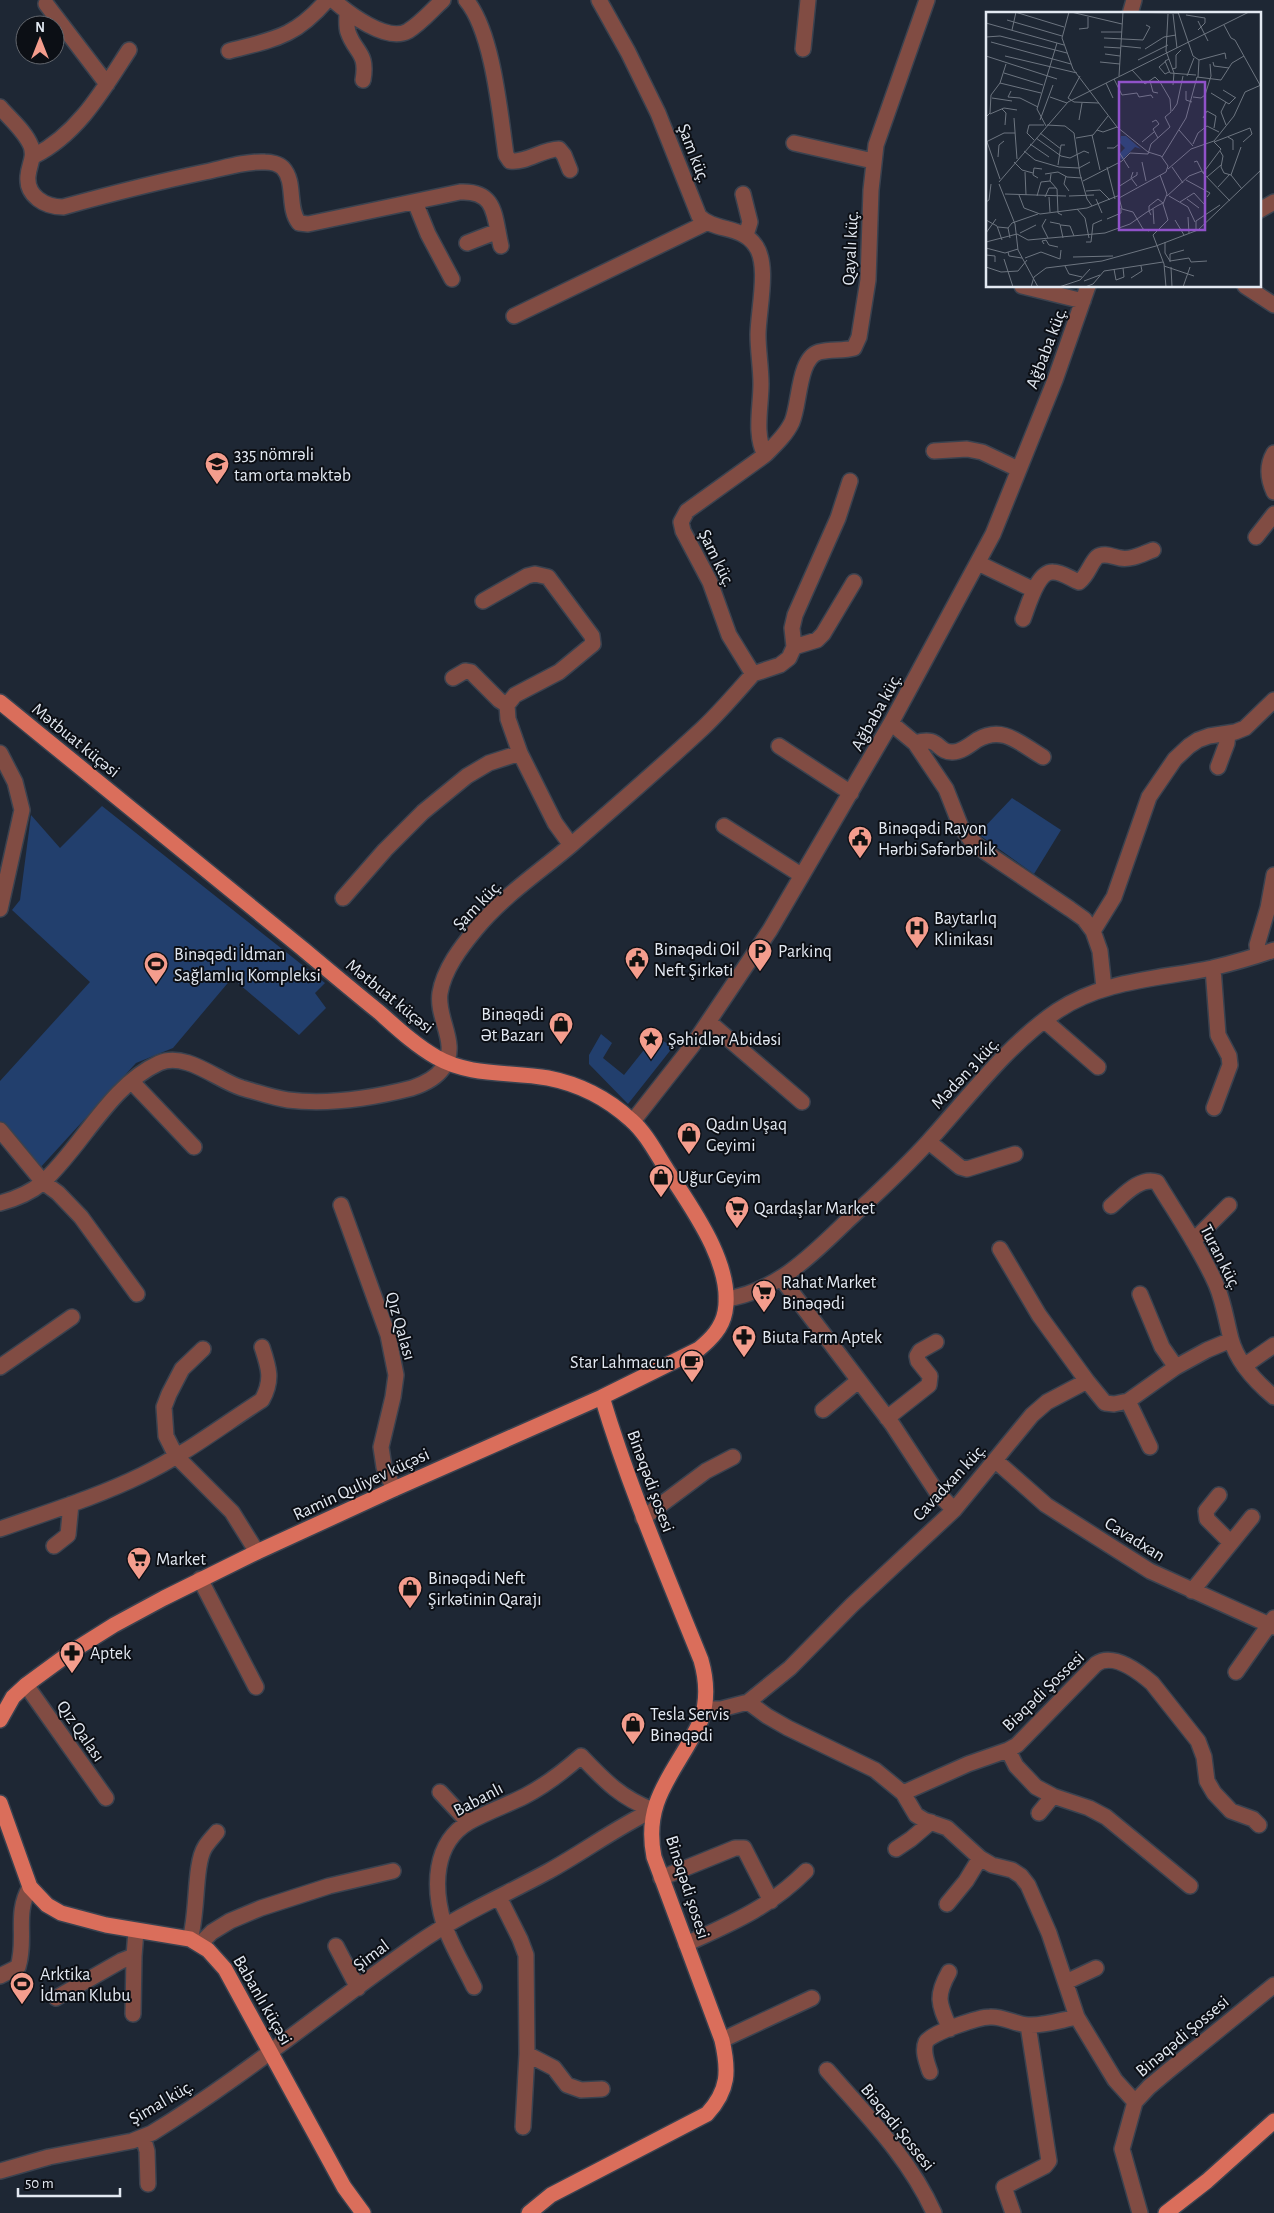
<svg xmlns="http://www.w3.org/2000/svg" width="1274" height="2213" font-family="'Alegreya Sans',sans-serif">
<style>
.green{fill:#223f6d}
.lines{fill:none;stroke-linecap:round;stroke-linejoin:round}
.minor-casing{stroke:#3a424f;stroke-width:18}
.major-casing{stroke:#3a424f;stroke-width:18}
.minor{stroke:#814c43;stroke-width:15}
.major{stroke:#da6e5b;stroke-width:15}
.labels{text-anchor:middle;stroke-width:4;stroke-linejoin:round;paint-order:stroke}
.street-label{font-size:18px;fill:#e3e9f2;stroke:#0c0f15}
.poi-label{font-size:18px;fill:#e3e9f2;stroke:#0c0f15;text-anchor:start}
.inset-road{fill:none;stroke:#6d7580;stroke-width:1}
.view{fill:#9052c9;fill-opacity:0.15;stroke:#9052c9;stroke-width:2.5}
.inset-edge{fill:none;stroke:#e3e9f2;stroke-width:2.5}
</style>
<rect width="100%" height="100%" fill="#1e2734"/>
<path class="green" d="M1012 798 1061 830 1034 874 978 834Z
M102 806 325 983 315 993 326 1008 299 1035 232 978 173 1048 136 1063 39 1169 0 1122V1081L90 982 12 910 20 900 31 815 60 848Z
M601 1034 612 1043 603 1058 624 1075 655 1036 673 1047 628 1104 589 1064V1055Z"/>
<g class="lines">
<defs>
<path id="minor" d="M333 0C348 13 387 43 408 31 421 23 432 10 443 0
M466 0C493 32 500 114 506 155L510 161C527 163 542 149 559 149L564 155 570 170
M46 4 107 84
M347 13C347 19 346 26 348 32 355 53 368 52 363 80
M1130 14 1134 0
M803 49 808 0
M229 51C275 39 295 37 327 0
M0 107C10 119 25 131 31 146 35 158 29 164 28 176 26 196 45 207 63 207 110 194 157 182 205 172 224 168 245 161 265 162 271 162 279 164 283 168 296 182 287 208 299 223L308 224 460 192C497 190 494 217 501 246
M794 143 873 161
M34 156C78 134 103 90 129 50
M743 194 750 222 746 235
M415 202 428 234 452 279
M1260 210 1274 202
M467 243 498 231
M1022 286 1083 301
M1245 286 1274 305
M514 316 706 223
M934 451 967 449 982 452 1018 469
M1274 453C1267 465 1268 479 1274 492
M765 455C774 446 786 435 792 422 800 404 798 358 819 352 831 349 843 351 854 348L859 337 868 280 871 190 876 145 927 0
M1256 537 1274 514
M978 563 1034 590
M483 601 527 576 535 574 548 577 592 636 593 644 559 672 515 695 507 705 508 719 520 753 555 823 571 845
M1023 619C1028 607 1037 571 1053 572 1062 572 1071 579 1079 582 1088 575 1090 564 1097 557 1104 552 1113 557 1120 558 1132 560 1142 554 1153 550
M794 647 817 640 823 634 854 582
M753 674 780 665 789 658 794 647 792 628 795 615 838 518 850 481
M453 678 465 671 471 672 499 700 507 705
M891 723 915 743 946 789 961 827 970 839 984 851 1070 909 1084 919 1093 931 1100 951 1104 988
M915 743C941 735 936 753 953 752 961 752 970 745 977 740 1003 725 1019 743 1043 757
M779 746 851 793
M0 753 15 782 22 810 0 909
M1218 767 1227 743 1228 734
M724 826 801 875
M343 898 385 850 423 812 467 776 489 763 520 753
M1093 931 1114 897 1149 797 1175 759 1189 746 1198 740 1209 736 1235 732 1245 728 1274 700
M1258 955 1257 945 1268 908 1274 875
M1213 968 1218 1035 1229 1056 1230 1065 1214 1108
M1045 1021 1098 1067
M709 1022 802 1102
M132 1082 194 1147
M633 1121 692 1046 770 930 891 723 993 534 1055 380 1088 286
M0 1130 43 1182 58 1193 81 1217 137 1294
M929 1142 960 1167 967 1169 1015 1154
M0 1203C15 1199 30 1193 42 1183 82 1147 109 1086 159 1063 186 1051 218 1081 242 1088 257 1092 273 1098 288 1100 328 1105 373 1098 412 1088 424 1084 436 1078 443 1068 460 1044 436 1019 440 993 444 969 461 947 476 929 502 897 538 873 570 846 615 807 660 768 703 728 721 711 737 692 753 674L729 635 710 582 683 531 681 522 687 511 765 455C754 434 761 407 761 384 761 368 758 351 758 335 758 311 770 264 755 245 741 225 715 232 699 216L658 113 628 52 599 0
M341 1205 388 1335 396 1375 393 1397 381 1447 384 1467 394 1489
M1111 1206C1123 1196 1140 1176 1157 1182 1177 1215 1200 1248 1216 1284 1224 1303 1226 1320 1231 1339 1237 1362 1256 1382 1274 1397
M1193 1241 1229 1205
M1000 1249 1039 1315 1087 1381
M781 1278 892 1424 936 1491 954 1510
M1140 1294 1162 1347 1176 1367
M726 1299C775 1292 811 1256 845 1223 874 1196 903 1170 929 1141 969 1097 1007 1045 1057 1011 1103 980 1159 979 1212 968 1233 963 1254 957 1274 950
M203 1349 182 1369 169 1394 164 1407 166 1436 176 1456 232 1512 257 1552
M1244 1366 1274 1345
M0 1367 72 1317
M1128 1401 1150 1447
M823 1410 858 1381
M887 1418 929 1385 930 1376 918 1361 917 1356 920 1351 936 1342
M996 1461 1046 1505 1150 1571 1274 1627
M1219 1495 1206 1511 1207 1519 1231 1543
M643 1518 706 1471 733 1457
M0 1529C48 1512 97 1497 142 1475 184 1455 223 1425 262 1400 273 1380 269 1368 262 1347
M54 1546 68 1535 71 1504
M200 1579 256 1687
M1192 1591 1252 1517
M1236 1672 1274 1618
M26 1685 106 1798
M748 1702 767 1716 788 1728 875 1770 903 1793 916 1815 924 1820 947 1828 980 1858 992 1865 1012 1870 1021 1876 1028 1885 1049 1933 1077 2017 1115 2080 1135 2102
M705 1709H721L748 1702 790 1668 852 1605 954 1510 1032 1415 1047 1402 1087 1381 1105 1403 1114 1404 1128 1401 1176 1367 1207 1350 1231 1340
M1008 1750 1016 1766 1036 1787 1053 1796 1089 1808 1106 1817 1190 1886
M440 1792 468 1822
M903 1793 968 1764 1008 1750 1017 1745 1096 1664C1113 1652 1138 1671 1152 1683L1198 1741 1204 1757 1207 1781 1214 1793 1231 1811 1253 1819 1259 1825
M1039 1813 1053 1796
M896 1849 911 1839 931 1822
M661 1878 735 1848H744L771 1901
M499 1897 520 1939 526 1955 527 2054 523 2127
M947 1904 966 1881 980 1858
M190 1939C198 1914 194 1864 205 1847 208 1842 213 1837 217 1832
M200 1944 212 1932 230 1921 261 1908 329 1886 393 1871
M686 1944C732 1923 769 1908 806 1871
M336 1946 358 1988
M949 1972C935 1997 939 2004 950 2029
M0 1976 18 1967C27 1938 14 1914 30 1887
M1066 1982 1096 1968
M474 1987C464 1966 451 1945 444 1924 433 1888 433 1843 469 1822 487 1812 507 1805 525 1796 546 1785 564 1771 581 1756 605 1781 621 1798 653 1810
M56 1998 121 1961 134 1956 136 1931
M133 2014 134 1956
M722 2040 812 1998
M527 2054 554 2068 567 2085 581 2090 602 2089
M827 2070C866 2115 909 2157 934 2213
M930 2072C927 2063 922 2051 926 2042 930 2033 979 2017 990 2017 1003 2016 1014 2024 1028 2025 1044 2026 1061 2020 1077 2017
M143 2137 147 2151 148 2184
M0 2171 49 2157 132 2141 152 2133C245 2076 328 2006 417 1944 458 1915 505 1895 549 1871 585 1851 617 1827 653 1810
M1013 2213 1004 2187 1045 2166 1049 2161 1028 2025
M1140 2213 1122 2149 1135 2102 1149 2087 1168 2071 1274 1985"/>
<path id="major" d="M0 702C101 785 202 867 303 949 328 970 353 991 379 1012 397 1028 415 1045 436 1057 471 1077 510 1071 548 1078 579 1084 608 1099 631 1120 646 1133 656 1153 667 1170 691 1207 734 1265 725 1312 722 1328 711 1339 699 1349L602 1397 394 1489 257 1552 164 1598 114 1625 71 1652 26 1685 13 1697 0 1720
M0 1803 30 1887 47 1905 61 1913 106 1925 190 1939 208 1950 225 1969 344 2187 363 2213
M529 2213 551 2195 707 2114C729 2090 729 2071 722 2040L654 1857C642 1797 678 1771 701 1720 708 1700 707 1681 701 1660 666 1573 629 1487 602 1397
M1166 2213 1207 2181 1274 2121"/>
</defs>
<use href="#minor" class="minor-casing"/>
<use href="#major" class="major-casing"/>
<use href="#minor" class="minor"/>
<use href="#major" class="major"/>
</g>
<defs>
<symbol id="school-pin" viewBox="-11 -11 22 30"><path d="M0 17L-7.5 6A9.5 9.5 0 1 1 7.5 6Z" fill="#f49d8d" stroke="#0c0f15"/><path d="M0-5L7-2L0 1L-7-2ZM-4 1L0 2.5L4 1V4Q0 6-4 4Z" fill="#111"/></symbol>
<symbol id="civic-pin" viewBox="-11 -11 22 30"><path d="M0 17L-7.5 6A9.5 9.5 0 1 1 7.5 6Z" fill="#f49d8d" stroke="#0c0f15"/><path d="M-.6-6.5H3V-4.5H.6V-3L4-1V1h2V6H-6V1h2V-1L-.6-3ZM-1.2 2.5V6h2.4V2.5Z" fill="#111"/></symbol>
<symbol id="hospital-pin" viewBox="-11 -11 22 30"><path d="M0 17L-7.5 6A9.5 9.5 0 1 1 7.5 6Z" fill="#f49d8d" stroke="#0c0f15"/><path d="M-5-5h3v3.5h4V-5h3V5h-3V1.5h-4V5h-3Z" fill="#111"/></symbol>
<symbol id="parking-pin" viewBox="-11 -11 22 30"><path d="M0 17L-7.5 6A9.5 9.5 0 1 1 7.5 6Z" fill="#f49d8d" stroke="#0c0f15"/><path d="M-3.5-5.5H1a3.5 3.5 0 0 1 0 7H-1V5.5H-3.5ZM-1-3.4V-.6H.8a1.4 1.4 0 0 0 0-2.8Z" fill="#111"/></symbol>
<symbol id="stadium-pin" viewBox="-11 -11 22 30"><path d="M0 17L-7.5 6A9.5 9.5 0 1 1 7.5 6Z" fill="#f49d8d" stroke="#0c0f15"/><path d="M0-5a6.5 5 0 1 0 0 10a6.5 5 0 1 0 0-10ZM-3.5-1.8h7v3.6h-7Z" fill="#111"/></symbol>
<symbol id="shop-pin" viewBox="-11 -11 22 30"><path d="M0 17L-7.5 6A9.5 9.5 0 1 1 7.5 6Z" fill="#f49d8d" stroke="#0c0f15"/><path d="M-5-2.5h2.3a2.7 3.5 0 0 1 5.4 0H5L5.5 6h-11ZM-1.5-2.5h3a1.5 2.3 0 0 0-3 0Z" fill="#111"/></symbol>
<symbol id="sight-pin" viewBox="-11 -11 22 30"><path d="M0 17L-7.5 6A9.5 9.5 0 1 1 7.5 6Z" fill="#f49d8d" stroke="#0c0f15"/><path d="M0-6L1.8-2.2L6-1.7L2.9 1.2L3.7 5.4L0 3.3L-3.7 5.4L-2.9 1.2L-6-1.7L-1.8-2.2Z" fill="#111"/></symbol>
<symbol id="supermarket-pin" viewBox="-11 -11 22 30"><path d="M0 17L-7.5 6A9.5 9.5 0 1 1 7.5 6Z" fill="#f49d8d" stroke="#0c0f15"/><path d="M-6-5.5h2.5l.6 2H6L4.5 2H-2.5L-4.4-4H-6ZM-1.5 3.2a1.3 1.3 0 1 0 .1 0ZM3 3.2a1.3 1.3 0 1 0 .1 0Z" fill="#111"/></symbol>
<symbol id="pharmacy-pin" viewBox="-11 -11 22 30"><path d="M0 17L-7.5 6A9.5 9.5 0 1 1 7.5 6Z" fill="#f49d8d" stroke="#0c0f15"/><path d="M-2-6h4v4h4v4h-4v4h-4v-4h-4v-4h4Z" fill="#111"/></symbol>
<symbol id="cafe-pin" viewBox="-11 -11 22 30"><path d="M0 17L-7.5 6A9.5 9.5 0 1 1 7.5 6Z" fill="#f49d8d" stroke="#0c0f15"/><path d="M-5.5-4.5H6V0H3Q3 3.5 0 3.5H-2.5Q-5.5 3.5-5.5 0ZM3-3.2v2h1.7v-2ZM-6 4.5H4V6H-6Z" fill="#111"/></symbol>
</defs>
<g fill-rule="evenodd">
<use href="#school-pin" x="203" y="450" width="28" height="38"/>
<use href="#civic-pin" x="846" y="824" width="28" height="38"/>
<use href="#hospital-pin" x="903" y="914" width="28" height="38"/>
<use href="#parking-pin" x="746" y="937" width="28" height="38"/>
<use href="#civic-pin" x="623" y="945" width="28" height="38"/>
<use href="#stadium-pin" x="142" y="950" width="28" height="38"/>
<use href="#shop-pin" x="547" y="1010" width="28" height="38"/>
<use href="#sight-pin" x="637" y="1025" width="28" height="38"/>
<use href="#shop-pin" x="675" y="1120" width="28" height="38"/>
<use href="#shop-pin" x="647" y="1163" width="28" height="38"/>
<use href="#supermarket-pin" x="723" y="1194" width="28" height="38"/>
<use href="#supermarket-pin" x="750" y="1278" width="28" height="38"/>
<use href="#pharmacy-pin" x="730" y="1323" width="28" height="38"/>
<use href="#cafe-pin" x="678" y="1348" width="28" height="38"/>
<use href="#supermarket-pin" x="125" y="1545" width="28" height="38"/>
<use href="#shop-pin" x="396" y="1574" width="28" height="38"/>
<use href="#pharmacy-pin" x="58" y="1639" width="28" height="38"/>
<use href="#shop-pin" x="619" y="1710" width="28" height="38"/>
<use href="#stadium-pin" x="8" y="1970" width="28" height="38"/>
</g>
<g class="labels">
<g class="street-label">
<text transform="translate(694 153) rotate(69)" y="6">Şam küç.</text>
<text transform="translate(850 248) rotate(-87)" y="6">Qayalı küç.</text>
<text transform="translate(1046 348) rotate(-69)" y="6">Ağbaba küç.</text>
<text transform="translate(717 558) rotate(64)" y="6">Şam küç.</text>
<text transform="translate(876 712) rotate(-61)" y="6">Ağbaba küç.</text>
<text transform="translate(76 740) rotate(39)" y="6">Mətbuat küçəsi</text>
<text transform="translate(477 905) rotate(-46)" y="6">Şam küç.</text>
<text transform="translate(390 996) rotate(39)" y="6">Mətbuat küçəsi</text>
<text transform="translate(965 1073) rotate(-47)" y="6">Mədən 3 küç.</text>
<text transform="translate(1221 1257) rotate(63)" y="6">Turan küç.</text>
<text transform="translate(401 1326) rotate(74)" y="6">Qız Qalası</text>
<text transform="translate(651 1481) rotate(70)" y="6">Binəqədi şosesi</text>
<text transform="translate(949 1482) rotate(-47)" y="6">Cavadxan küç.</text>
<text transform="translate(361 1484) rotate(-25)" y="6">Ramin Quliyev küçəsi</text>
<text transform="translate(1135 1539) rotate(32)" y="6">Cavadxan</text>
<text transform="translate(1043 1691) rotate(-44)" y="6">Biəqədi Şossesi</text>
<text transform="translate(81 1731) rotate(55)" y="6">Qız Qalası</text>
<text transform="translate(478 1799) rotate(-28)" y="6">Babanlı</text>
<text transform="translate(688 1887) rotate(72)" y="6">Binəqədi şosesi</text>
<text transform="translate(371 1955) rotate(-37)" y="6">Şimal</text>
<text transform="translate(263 2000) rotate(60)" y="6">Babanlı küçəsi</text>
<text transform="translate(1182 2036) rotate(-40)" y="6">Binəqədi Şossesi</text>
<text transform="translate(161 2102) rotate(-30)" y="6">Şimal küç.</text>
<text transform="translate(898 2127) rotate(51)" y="6">Biəqədi Şossesi</text>
</g>
<g class="poi-label">
<text x="234" y="460">335 nömrəli<tspan x="234" dy="21">tam orta məktəb</tspan></text>
<text x="878" y="834">Binəqədi Rayon<tspan x="878" dy="21">Hərbi Səfərbərlik</tspan></text>
<text x="934" y="924">Baytarlıq<tspan x="934" dy="21">Klinikası</tspan></text>
<text x="654" y="955">Binəqədi Oil<tspan x="654" dy="21">Neft Şirkəti</tspan></text>
<text x="778" y="957">Parkinq</text>
<text x="174" y="960">Binəqədi İdman<tspan x="174" dy="21">Sağlamlıq Kompleksi</tspan></text>
<text x="544" y="1020" text-anchor="end">Binəqədi<tspan x="544" dy="21">Ət Bazarı</tspan></text>
<text x="668" y="1045">Şəhidlər Abidəsi</text>
<text x="706" y="1130">Qadın Uşaq<tspan x="706" dy="21">Geyimi</tspan></text>
<text x="678" y="1183">Uğur Geyim</text>
<text x="754" y="1214">Qardaşlar Market</text>
<text x="782" y="1288">Rahat Market<tspan x="782" dy="21">Binəqədi</tspan></text>
<text x="762" y="1343">Biuta Farm Aptek</text>
<text x="674" y="1368" text-anchor="end">Star Lahmacun</text>
<text x="156" y="1565">Market</text>
<text x="428" y="1584">Binəqədi Neft<tspan x="428" dy="21">Şirkətinin Qarajı</tspan></text>
<text x="90" y="1659">Aptek</text>
<text x="650" y="1720">Tesla Servis<tspan x="650" dy="21">Binəqədi</tspan></text>
<text x="40" y="1980">Arktika<tspan x="40" dy="21">İdman Klubu</tspan></text>
</g>
</g>
<g transform="translate(986 12)">
<rect width="275" height="275" fill="#1e2734"/>
<path d="M135 124H140L155 137 149 135 136 148 132 143 139 136 134 131Z" fill="#223f6d"/>
<path class="inset-road" d="M29 0 78 15M83 0 76 26 87 57 131 115 162 140 175 144 182 154 180 160 133 186 136 197 147 200 157 217 163 219M85 0 136 12M129 0 193 1M192 0 207 44 213 48 212 65M182 2 180 39 188 61 187 73M187 2 191 36M200 3 219 6V11L212 18M21 8 76 24M212 9 222 29M0 11 78 33M238 13 245 26 249 28 274 73M93 17 102 16V5M26 18 30 0M115 20H136M0 25 14 24 81 41M118 26 157 28 164 15 160 13M5 30 85 52M135 34 155 36M118 35 135 36M159 37 178 25 190 23M119 42 134 44M0 44 71 67M19 44 91 61M183 47 179 49 184 61 210 63M152 48 182 33M213 48 239 41 240 47M180 49 173 55 179 62 183 60M114 50 134 52M227 50 228 54 243 56M186 57 190 56V43L195 38M18 61 57 73M94 64 82 86 88 90 113 91M133 64 137 0M201 64 208 46M128 67 136 83 151 81 153 85 165 83 167 86M164 69 167 80 172 81M14 71 55 81M120 71 127 86M237 78 250 86M25 79 22 85 34 86 52 95M200 79V88L206 90M225 81 243 92 249 86M64 85 81 91M207 85 215 86 219 83 225 64 224 52M6 86 26 89M16 97 20 101 19 113M186 99 191 92 197 64M4 102 18 96 31 98M0 105 4 101 5 83 14 71 20 52M28 106 31 147M217 106 221 99 230 104 228 116M54 108 67 73M93 108 96 91M166 110 170 108 173 112 167 117 172 126M61 113 79 114 88 121 94 162 101 187 106 194M240 113 235 100 240 90M60 114 51 97 71 31M111 118 117 120 131 115M193 118 207 134M54 121 75 137M106 123 114 158M242 125 247 128V138M50 126 75 144 84 146 98 139 103 141M90 126 107 123 122 104M0 127 14 167M48 128 41 121 43 113H58M0 130 18 121H29M156 130 168 120M44 132 63 145M207 132 212 121 221 114 233 120M255 135 245 163 256 177M121 136H128L133 132V117M38 139 49 148 73 155 93 156 104 150M234 139 237 144 235 155 238 161 245 163M133 140 143 156M12 145 13 133 18 129M176 145 200 106 211 65 235 68 246 51 258 44M28 150 36 158 47 161M156 150 160 169M208 150 211 149 217 161 244 189M72 153 75 133H79M121 155 129 187M186 155 197 171M182 157 205 137 228 129 248 104 259 80 275 73M39 160 40 183M147 160 145 166 151 174M217 161 235 137 228 130 264 116 266 122 257 130M59 162 72 160 81 165 96 166M65 162 64 169 71 177 72 201 76 203M174 163 181 182 177 192 182 208 167 223 178 252 180 275M80 164 78 172 83 179M221 165 235 153M52 166 47 163 48 156 56 157M200 168 224 181 221 185M97 169 136 149 144 141 162 142 165 132 184 115 179 105 185 100 184 87 174 70 169 65 159 72 146 58M13 170 82 90 263 0M13 172 29 212 32 238 52 275M132 175 151 163V160M232 175 244 162M100 179 114 178 124 188M19 182 80 184M33 183 38 196 54 202 101 196 134 183M51 184 55 170 64 169M83 184 108 183M181 184 203 164 216 159M183 184 202 195 209 210M59 185 63 176H70M63 185 64 200M110 187 116 201M201 187 213 196M0 190 3 188 5 172M194 190 208 181 218 192M91 197 99 206 103 226M167 197 168 212M202 205 203 221M60 207 56 214 62 226M121 207 135 201V196M0 208 11 214 16 228M189 208 198 223M64 210 74 212 77 226M75 213 84 214 88 224M12 215 22 216 24 226M22 216 26 211 52 202M210 219V209L234 193M0 221 10 207M34 221 50 213M0 230 31 222 42 228 119 221 144 212 161 200 163 199 171 194 177 191 172 187 163 194V199L165 203M100 230H105L107 212 116 208M179 230V241L184 249 203 246 205 250 221 249M58 232 56 229 60 228 63 233 72 235M170 234 212 218 275 158M0 236 19 241 32 237M22 240 23 244 36 246M0 243 9 244V250M87 245 127 244M39 246 55 240 74 247 75 238M18 247 27 275M184 250V242L198 238M79 254 83 262 96 265M178 254 208 264M0 255 15 260 32 259 41 248M185 255 186 275M128 257 130 268 138 265 137 256M145 266 156 259 155 254M98 269 114 263M45 275 48 265 60 256 116 249 170 234M73 275 94 268 104 257M99 275 107 272 118 259 177 250M197 275 204 255"/>
<path class="view" d="M133 70H219V218H133Z"/>
<rect width="275" height="275" class="inset-edge"/>
</g>
<g transform="translate(40 40)"><circle r="24" fill="#0c0f15" stroke="#62666d"/>
<path d="M0-4L9 19L0 12L-9 19Z" fill="#f49d8d"/>
<text y="-8" font-size="14" font-weight="bold" text-anchor="middle" fill="#e3e9f2">N</text>
</g>
<path d="M18 2188v8h102v-8" fill="none" stroke="#e3e9f2" stroke-width="2.5"/>
<text x="25" y="2188" font-size="15" fill="#e3e9f2" stroke="#0c0f15" stroke-width="4" paint-order="stroke">50 m</text>
</svg>
